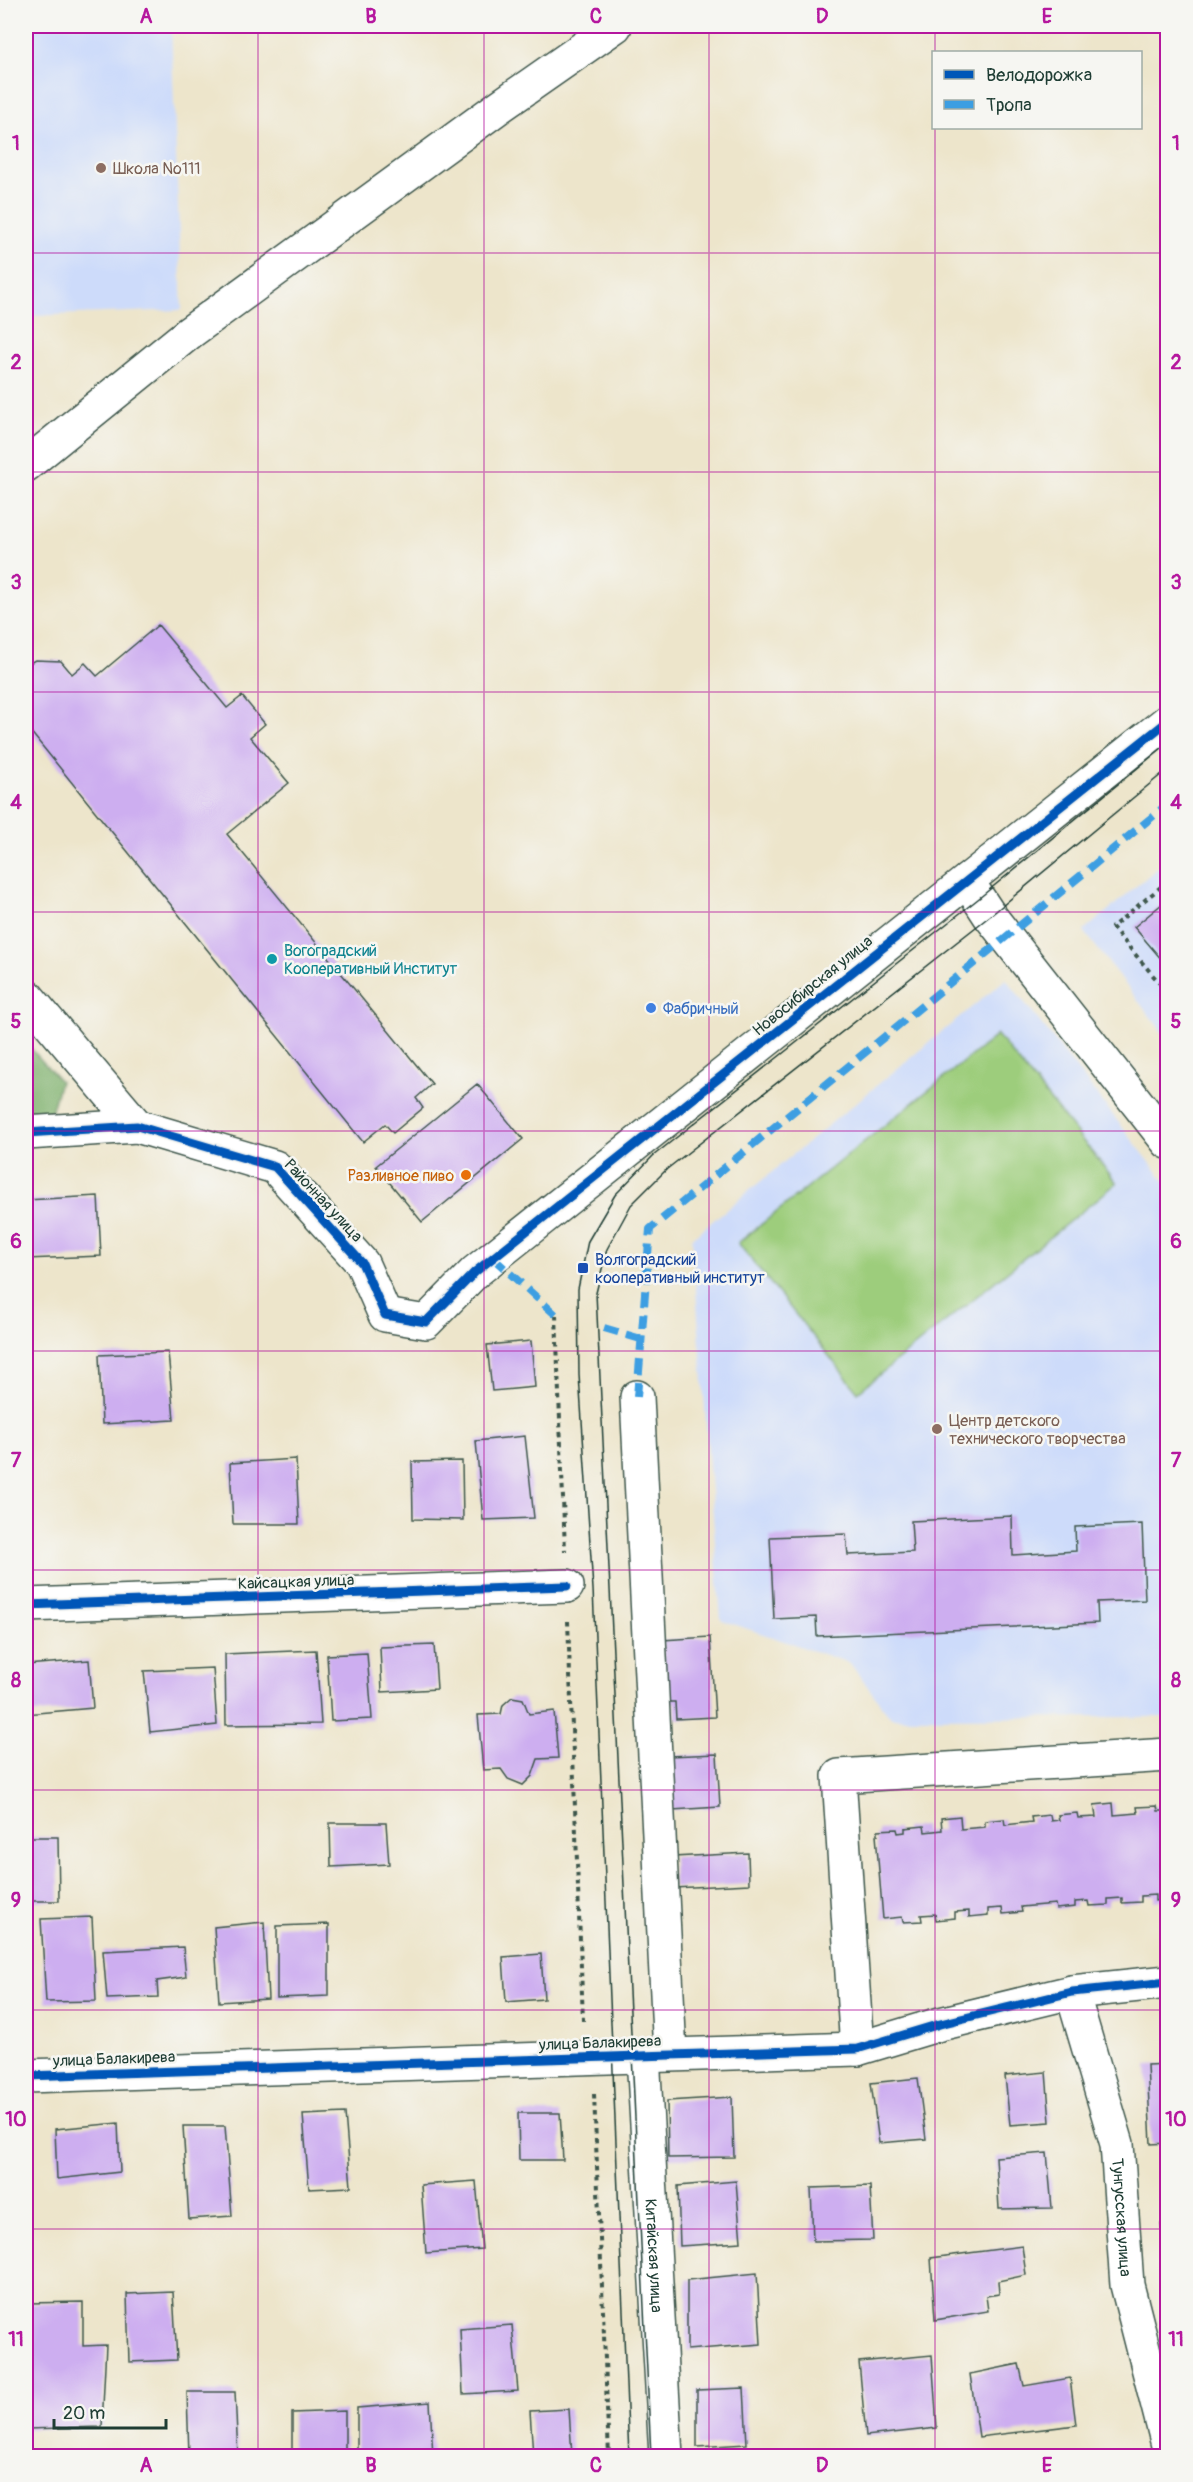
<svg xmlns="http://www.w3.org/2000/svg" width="1193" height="2482" font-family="Pangolin,sans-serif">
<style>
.built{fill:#cddbfa}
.green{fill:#9dcd7c;stroke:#5e8558;stroke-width:1.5}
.forest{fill:#7eb06c;stroke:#4e7650;stroke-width:1.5}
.building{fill:#cdaef0}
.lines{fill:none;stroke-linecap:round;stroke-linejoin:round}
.minor-casing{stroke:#3e564b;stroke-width:36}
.path{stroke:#3e564b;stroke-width:4;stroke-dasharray:4.5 4.5;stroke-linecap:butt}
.minor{stroke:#fff;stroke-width:33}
.tram{stroke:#1f3d34;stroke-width:1.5}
.quiet{stroke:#3c9ee2;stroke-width:8;stroke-dasharray:15 8;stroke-linecap:butt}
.cycleway-casing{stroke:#f6f6f2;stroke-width:13}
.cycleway{stroke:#0057b8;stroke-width:9}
.grid{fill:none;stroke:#b5179e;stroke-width:1.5;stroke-opacity:0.55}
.education-dot{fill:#8d6e63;stroke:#f6f6f2;stroke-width:2}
.culture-dot{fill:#0f9aa8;stroke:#f6f6f2;stroke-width:2}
.shop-dot{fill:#3f7fe0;stroke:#f6f6f2;stroke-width:2}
.food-dot{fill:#e8710a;stroke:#f6f6f2;stroke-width:2}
.transit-dot{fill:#1a4fb4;stroke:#f6f6f2;stroke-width:2}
.labels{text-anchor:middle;stroke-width:5;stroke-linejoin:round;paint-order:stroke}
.education-label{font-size:16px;fill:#785e54;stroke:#f6f6f2;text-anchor:start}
.culture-label{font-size:16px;fill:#0d838f;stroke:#f6f6f2;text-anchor:start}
.street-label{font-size:16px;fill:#1f3d34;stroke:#f6f6f2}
.shop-label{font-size:16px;fill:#366cbe;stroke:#f6f6f2;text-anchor:start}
.food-label{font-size:16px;fill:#c56008;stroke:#f6f6f2;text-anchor:end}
.transit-label{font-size:16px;fill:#164399;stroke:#f6f6f2;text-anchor:start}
.neatline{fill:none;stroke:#b5179e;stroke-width:2}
.grid-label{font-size:20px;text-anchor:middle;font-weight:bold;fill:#b5179e}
</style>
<rect width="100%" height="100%" fill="#f6f6f2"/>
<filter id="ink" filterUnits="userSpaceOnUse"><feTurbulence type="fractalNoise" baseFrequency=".0167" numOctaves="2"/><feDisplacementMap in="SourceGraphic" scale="12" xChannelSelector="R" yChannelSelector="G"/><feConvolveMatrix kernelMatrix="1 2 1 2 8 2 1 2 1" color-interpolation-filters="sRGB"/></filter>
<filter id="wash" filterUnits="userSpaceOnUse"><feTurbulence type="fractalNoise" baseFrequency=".008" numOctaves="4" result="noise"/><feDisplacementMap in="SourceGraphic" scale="24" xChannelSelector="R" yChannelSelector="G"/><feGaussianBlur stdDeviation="1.35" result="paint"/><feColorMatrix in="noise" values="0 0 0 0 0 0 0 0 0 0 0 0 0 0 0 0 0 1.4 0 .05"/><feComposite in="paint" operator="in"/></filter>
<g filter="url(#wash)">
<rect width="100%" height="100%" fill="#ede5cb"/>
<path class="built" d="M26 26H171L182 310 26 316Z
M1167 860V1038L1084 931Z
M1006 979 1167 1184V1717L891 1718 850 1663 721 1620 692 1238Z"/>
<path class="green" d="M997 1035 1117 1183 858 1392 738 1243Z"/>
<path class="forest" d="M26 1043 60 1081 50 1117 26 1118Z"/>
<g id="blocks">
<path class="building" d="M158 625 227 708 242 696 265 724 250 737 289 783 227 834 432 1084 416 1098 423 1108 393 1133 385 1124 363 1142 26 726V665L35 660 61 661 72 674 85 663 97 676Z
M1168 899V967L1134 927Z
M477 1084 523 1139 422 1222 376 1166Z
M98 1196 101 1256 26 1259V1200Z
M531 1341 535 1387 492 1391 487 1345Z
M168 1352 174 1420 102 1424 99 1355Z
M525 1436 534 1518 483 1520 476 1441Z
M296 1459 299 1524H233L230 1463Z
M462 1461 463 1520 413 1519 412 1462Z
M1012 1516 1013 1555 1076 1551 1075 1527 1142 1524 1145 1600 1097 1602 1098 1623 817 1636 816 1617 774 1619 770 1537 846 1534 848 1555 913 1552 911 1521Z
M710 1637 715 1717 676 1719 675 1702H666L662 1640Z
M434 1645 437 1689 382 1692 380 1647Z
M316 1650 321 1724 226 1725 225 1654Z
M367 1653 372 1719 331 1721 327 1655Z
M89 1660 93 1708 26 1714V1665Z
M213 1668 217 1725 150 1732 144 1671Z
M512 1697 523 1699 529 1714 554 1711 558 1758 538 1759 532 1776 523 1785 508 1779 501 1769 483 1770 478 1715 501 1714 503 1705Z
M717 1754 720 1807 672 1810 669 1756Z
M1113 1803 1114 1815 1138 1813 1137 1807 1157 1806 1158 1811H1168V1899L1155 1901V1895L1141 1896V1902L1122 1903V1898L1108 1899V1905L1089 1906 1088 1901 1075 1902V1907L1056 1909 1055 1904 1021 1907 1022 1912 1003 1914 1002 1908 988 1909V1915L969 1917V1911L955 1912V1918L936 1920 935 1914 921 1915 922 1921 903 1922 902 1917 883 1919 876 1835H878V1830L897 1829 898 1833 905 1832V1828L924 1826 925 1832 942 1830 941 1818 960 1816 961 1829 985 1827V1821L1004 1819 1005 1825 1032 1822 1031 1817 1050 1815 1051 1821 1059 1820 1058 1815 1077 1813 1078 1818 1096 1817 1094 1805Z
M330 1823H386L389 1864 331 1867Z
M26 1837H58L59 1901H26Z
M748 1853 749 1884 674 1888 673 1857Z
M92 1917 96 2001 46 2002 41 1919Z
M264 1922 268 1999 219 2002 214 1927Z
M329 1924V1996L277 1998V1926Z
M183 1947 186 1977 157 1981 158 1997 107 1999 103 1951Z
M541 1954 544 1999 506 2002 503 1957Z
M1168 2064V2143L1151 2144 1147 2065Z
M1046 2072 1050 2122 1010 2125 1005 2076Z
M918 2078 926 2139 879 2143 871 2083Z
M732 2097 734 2157 668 2158 667 2101Z
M345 2113 351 2187 309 2189 303 2115Z
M518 2113H560L563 2160H519Z
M118 2123 120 2172 57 2179 55 2129Z
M183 2126H225L232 2216 189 2219Z
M1047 2153 1052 2208 999 2209 996 2157Z
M476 2181 482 2249 426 2253 421 2185Z
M736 2181 741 2242 680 2246 678 2186Z
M870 2186 873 2240 813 2241 811 2188Z
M1161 2224H1168V2275H1166Z
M1022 2246 1026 2275 998 2281 999 2294 986 2296 988 2311 935 2320 931 2258Z
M757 2273 761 2344 687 2350V2280Z
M173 2292 177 2360 129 2362 127 2294Z
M83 2302V2346L106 2345 102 2427 26 2429V2303Z
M512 2325 518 2391 463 2394 460 2329Z
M932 2355 937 2428 866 2436 859 2362Z
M1019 2364 1024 2386 1070 2378 1076 2425 979 2437 970 2374Z
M744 2388 747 2444 697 2447V2390Z
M187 2392H235L238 2456H189Z
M430 2402 433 2456H357V2408Z
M569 2409 572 2456H533L530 2411Z
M345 2411V2456H292V2413Z"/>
</g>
</g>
<g filter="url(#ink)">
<use href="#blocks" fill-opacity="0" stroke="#3e564b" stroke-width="1.5"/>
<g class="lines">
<defs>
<g id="minor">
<path d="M26 465 189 333 499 107 615 26"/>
<path d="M967 881 990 916 1168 1142"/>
<path d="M26 995 137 1126"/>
<path d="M26 1133 137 1126 275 1167 362 1263 385 1315 426 1322 475 1272 1168 721"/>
<path d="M637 1397 670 2054"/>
<path d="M26 1605 567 1586"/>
<path id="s1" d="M1072 1992 1117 2144 1127 2285 1168 2445"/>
<path d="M857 2049 839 1776 1168 1755"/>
<path id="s2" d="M643 2055 666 2456"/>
<path d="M26 2076 857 2049 940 2024 1072 1992 1168 1982"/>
</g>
</defs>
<use href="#minor" class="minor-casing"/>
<path class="path" d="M1168 881 1112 927 1168 993
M556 1315 565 1551
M568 1621 583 2021
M594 2094 609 2456"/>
<use href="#minor" class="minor"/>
<path class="tram" d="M629 2456 593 1589 579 1375 578 1289 588 1241 615 1195 653 1156 978 899 1168 743
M651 2456 596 1293 607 1249 631 1205 667 1169 990 916 1168 769"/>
<path class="quiet" d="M493 1258 556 1315
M604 1328 641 1339
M637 1397 650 1229 1168 804"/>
<defs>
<path id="cycleway" d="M26 1133 137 1126 275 1167 362 1263 385 1315 426 1322 475 1272 1168 721
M26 1605 567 1586
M26 2076 857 2049 940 2024 1072 1992 1168 1982"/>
</defs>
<use href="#cycleway" class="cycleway-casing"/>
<use href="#cycleway" class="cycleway"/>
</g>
</g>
<path class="grid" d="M258 26V2456M484 26V2456M709 26V2456M935 26V52M935 128V2456M26 253H1168M26 472H1168M26 692H1168M26 912H1168M26 1131H1168M26 1351H1168M26 1570H1168M26 1790H1168M26 2010H1168M26 2229H1168"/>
<g class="education-dot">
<circle cx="101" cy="168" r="6"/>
<circle cx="937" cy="1429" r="6"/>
</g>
<circle class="culture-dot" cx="272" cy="959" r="6"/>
<circle class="shop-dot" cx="651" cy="1008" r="6"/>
<circle class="food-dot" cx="466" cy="1175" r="6"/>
<rect class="transit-dot" x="577" y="1262" width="12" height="12" rx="3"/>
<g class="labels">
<g class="education-label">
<text x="113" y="174">Школа №111</text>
<text x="949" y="1426">Центр детского<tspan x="949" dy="18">технического творчества</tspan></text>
</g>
<g class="culture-label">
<text x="284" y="956">Вогоградский<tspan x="284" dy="18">Кооперативный Институт</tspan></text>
</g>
<g class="street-label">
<text transform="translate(812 985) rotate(-39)" y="6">Новосибирская улица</text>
<text transform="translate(324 1200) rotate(47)" y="6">Районная улица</text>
<text transform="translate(296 1581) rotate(-2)" y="6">Кайсацкая улица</text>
<text transform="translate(600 2042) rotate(-2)" y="6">улица Балакирева</text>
<text transform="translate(114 2058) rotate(-2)" y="6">улица Балакирева</text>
<text dy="6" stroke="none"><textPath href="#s1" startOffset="232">Тунгусская улица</textPath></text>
<text dy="6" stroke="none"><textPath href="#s2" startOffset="201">Китайская улица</textPath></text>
</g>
<g class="shop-label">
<text x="663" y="1014">Фабричный</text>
</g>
<g class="food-label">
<text x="454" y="1181">Разливное пиво</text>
</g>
<g class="transit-label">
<text x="595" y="1265">Волгоградский<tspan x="595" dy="18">кооперативный институт</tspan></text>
</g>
</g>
<rect width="1193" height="2482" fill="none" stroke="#f6f6f2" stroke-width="66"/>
<rect x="932" y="51" width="210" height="78" fill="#f6f6f2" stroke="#a0aca6" stroke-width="1.5"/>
<rect x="944" y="70" width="30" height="9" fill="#0057b8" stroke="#a0aca6" stroke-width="1.5"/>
<text x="986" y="81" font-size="18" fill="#1f3d34">Велодорожка</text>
<rect x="944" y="100" width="30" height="9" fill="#3c9ee2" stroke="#a0aca6" stroke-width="1.5"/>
<text x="986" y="111" font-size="18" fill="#1f3d34">Тропа</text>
<path d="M54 2419v9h112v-9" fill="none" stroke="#1f3d34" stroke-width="3"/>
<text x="63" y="2419" font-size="18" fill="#1f3d34" stroke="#f6f6f2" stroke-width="4.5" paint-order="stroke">20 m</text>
<rect x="33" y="33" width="1127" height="2416" class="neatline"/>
<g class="grid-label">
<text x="146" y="23">A</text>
<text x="371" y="23">B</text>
<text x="596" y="23">C</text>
<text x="822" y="23">D</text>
<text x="1047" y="23">E</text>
<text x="16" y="150">1</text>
<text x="1176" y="150">1</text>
<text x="16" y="369">2</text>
<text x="1176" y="369">2</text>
<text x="16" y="589">3</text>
<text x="1176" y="589">3</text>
<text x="16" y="809">4</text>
<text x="1176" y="809">4</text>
<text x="16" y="1028">5</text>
<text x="1176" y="1028">5</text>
<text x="16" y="1248">6</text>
<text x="1176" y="1248">6</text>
<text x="16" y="1467">7</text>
<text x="1176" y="1467">7</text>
<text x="16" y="1687">8</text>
<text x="1176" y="1687">8</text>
<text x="16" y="1907">9</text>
<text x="1176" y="1907">9</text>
<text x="16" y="2126">10</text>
<text x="1176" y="2126">10</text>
<text x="16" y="2346">11</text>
<text x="1176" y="2346">11</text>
<text x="146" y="2472">A</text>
<text x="371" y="2472">B</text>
<text x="596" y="2472">C</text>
<text x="822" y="2472">D</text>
<text x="1047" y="2472">E</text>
</g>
</svg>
